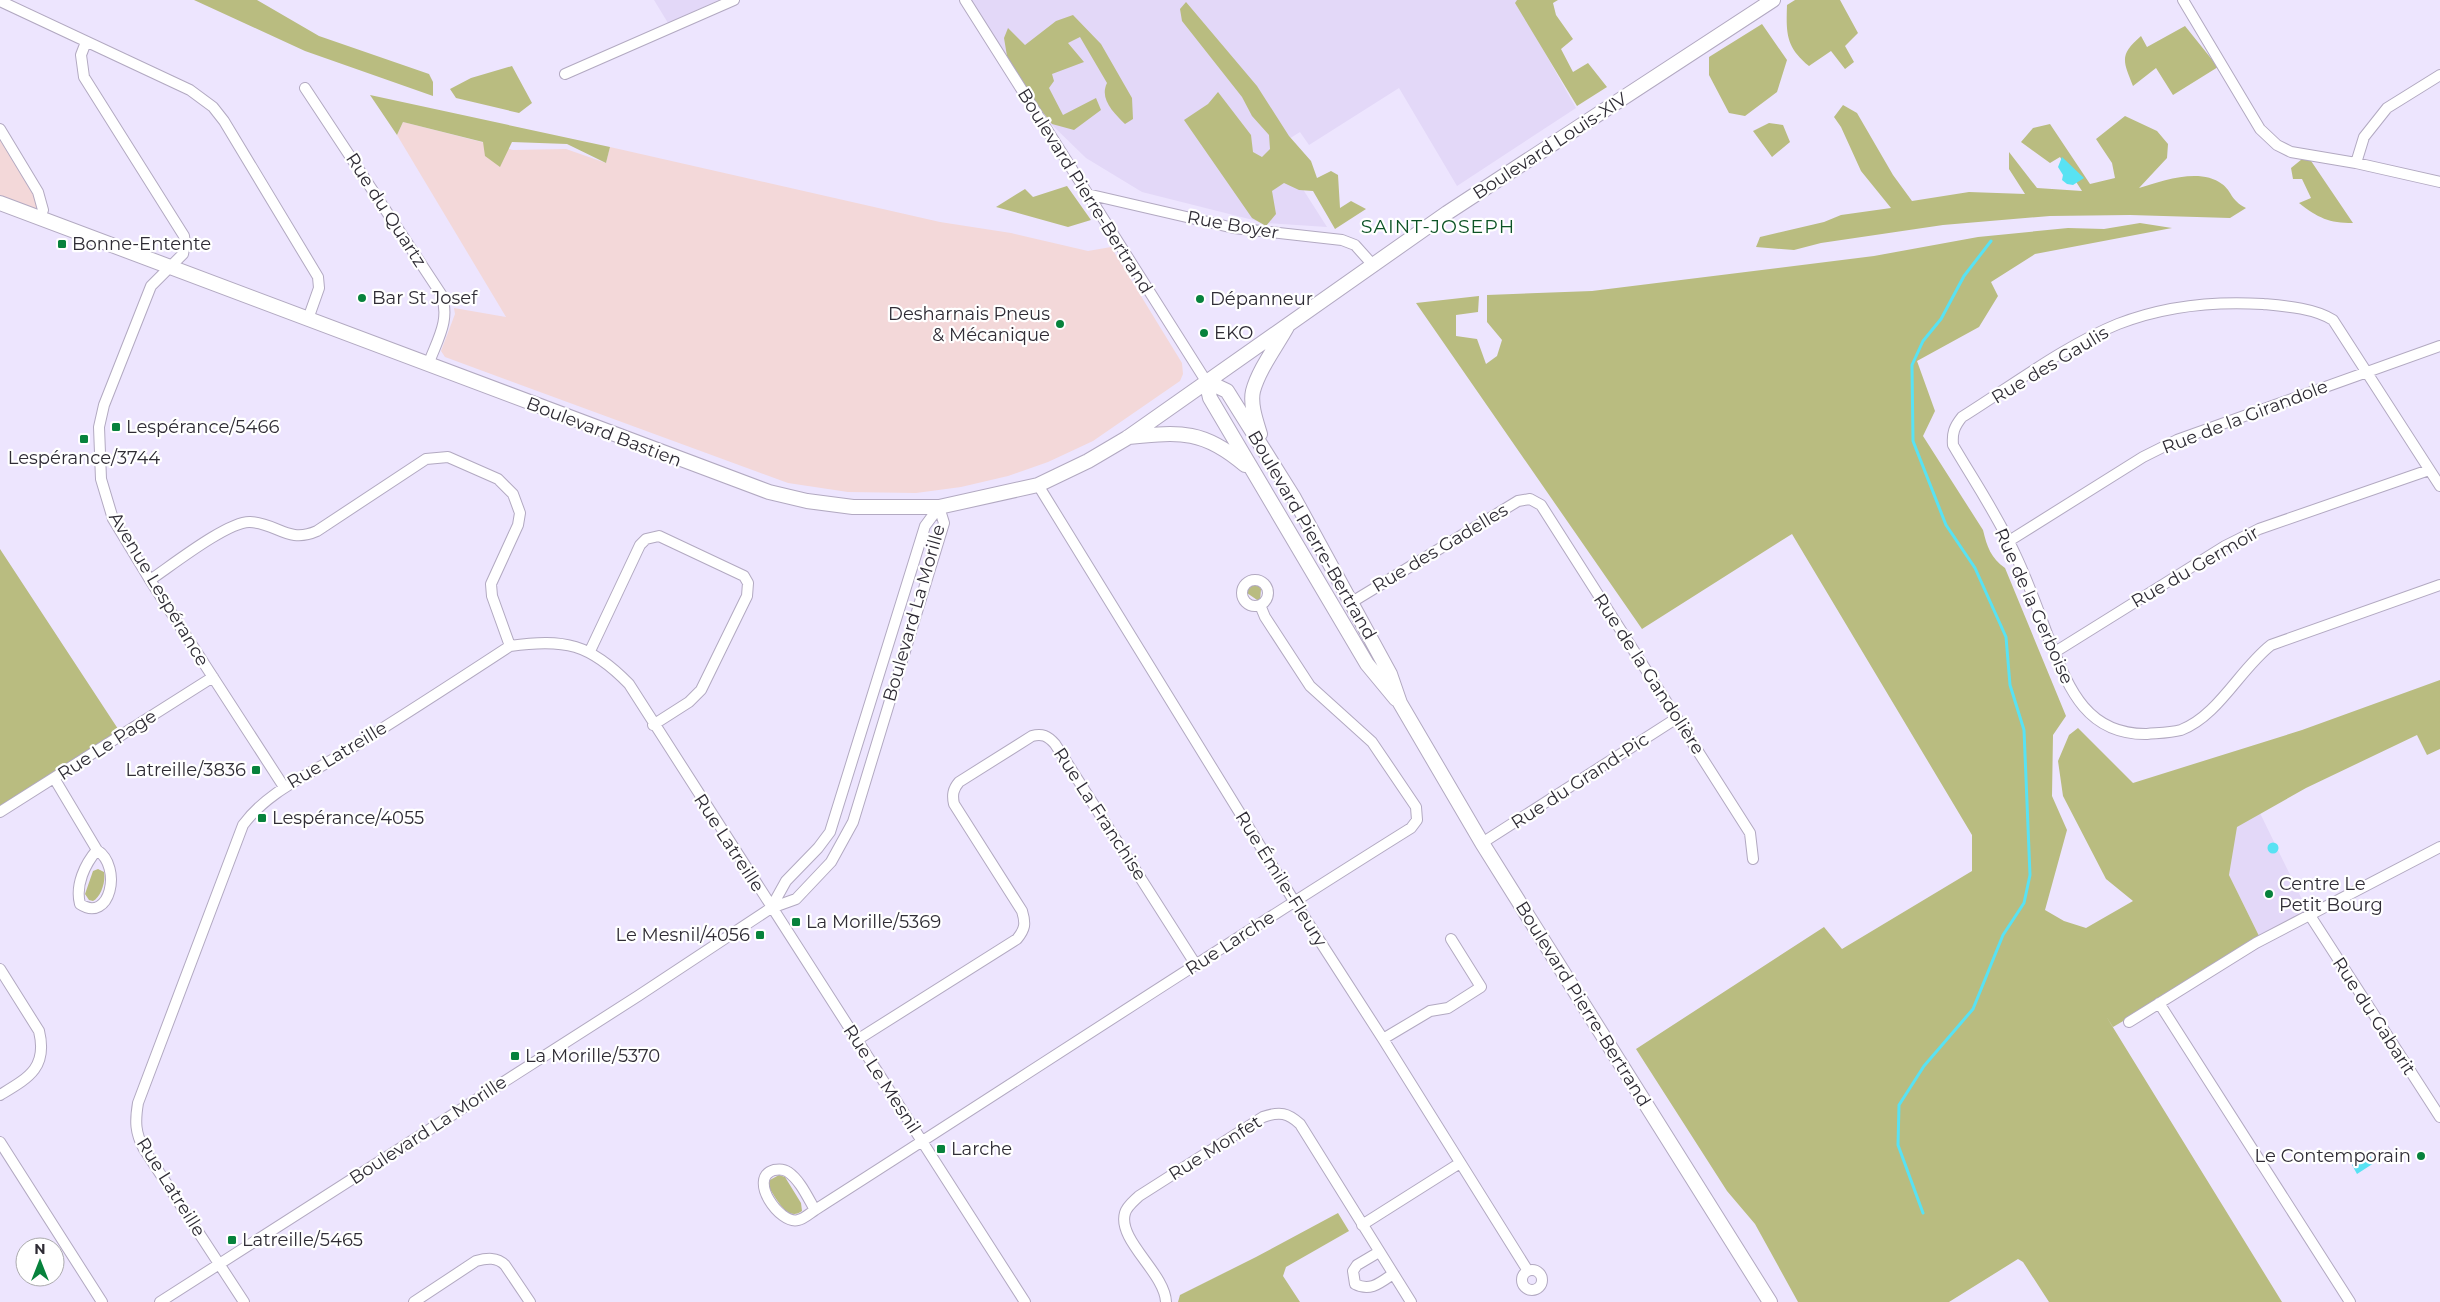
<svg xmlns="http://www.w3.org/2000/svg" width="2440" height="1302" font-family="Montserrat,sans-serif">
<style>
.commercial{fill:#f3d8d9}
.built{fill:#e3d8f8}
.green{fill:#b9bc80}
.water{fill:#58e2f3}
.lines{fill:none;stroke-linecap:round;stroke-linejoin:round}
.stream{stroke:#58e2f3;stroke-width:3}
.minor-casing{stroke:#b2a9c1;stroke-width:12}
.major-casing{stroke:#b2a9c1;stroke-width:16}
.minor{stroke:#fff;stroke-width:10}
.major{stroke:#fff;stroke-width:14}
.poi-dot{fill:#07823c;stroke:#fff;stroke-width:2}
.labels{text-anchor:middle;stroke-width:4.5;stroke-linejoin:round;paint-order:stroke}
.street-label{font-size:18px;fill:#2f2c35;stroke:#fff}
.poi-label{font-size:18px;fill:#2f2c35;stroke:#fff;text-anchor:start}
.neighbourhood-label{font-size:19px;letter-spacing:1px;fill:#0c5326;stroke:#fff}
</style>
<rect width="100%" height="100%" fill="#ede5fe"/>
<path class="commercial" d="M403 122 513 150 566 149 606 163 610 147 940 222 1011 233 1088 251 1111 247 1182 363 1183 374 1180 381 1093 441 1048 462 1008 476 961 487 916 493 848 492 788 483 445 357 441 351 455 314 454 308 506 317 397 135Z
M5 137 38 192 39 218 0 203V140Z"/>
<path class="built" d="M654 0H719L668 23Z
M971 0H1557L1526 19 1576 108 1457 186 1399 88 1309 145 1300 132 1276 147 1327 227 1265 223 1142 192 1086 158 1051 124Z
M2260 813 2309 914 2261 940 2229 875 2236 827Z"/>
<path class="green" d="M194 0H257L319 36 429 74 433 82V96L305 51Z
M1517 0H1558L1553 3 1556 15 1573 39 1561 49 1573 72 1588 63 1607 87 1577 106 1515 3Z
M1795 0H1840L1858 33 1845 46 1854 62 1845 69 1831 51 1809 66C1786 47 1786 34 1787 5Z
M1186 2 1257 86 1289 136 1311 161 1317 178 1331 171 1338 175 1340 208 1351 201 1366 209 1335 229 1313 191 1299 190 1284 183 1272 191 1276 214 1266 226 1252 218 1184 120 1208 104 1218 92 1251 135 1253 152 1262 157 1270 149 1269 135 1252 116 1242 97 1182 21 1180 9Z
M1073 15 1101 44 1132 98 1133 119 1125 124C1114 113 1099 99 1107 83L1080 37 1068 43 1084 62 1052 74 1054 81 1049 88 1063 115 1096 98 1101 110 1074 130 1052 124 1027 92 1007 56 1004 38 1008 28 1025 45 1056 21Z
M1762 24 1787 60 1777 92 1745 116 1729 113 1709 75V57Z
M2185 26 2218 67 2173 95 2156 68 2133 86C2123 61 2119 55 2141 36L2147 47Z
M512 66 532 103 519 113 456 98 450 89 471 78Z
M370 95 610 147 606 163 567 144 512 142 500 167 485 156 483 142 403 122 397 135Z
M1843 105 1857 113 1893 175 1912 201 1969 192 2025 194 2009 169V152L2037 188 2082 191 2060 157 2050 163 2021 142 2033 128 2050 124 2090 184 2115 178 2112 163 2096 139 2125 116 2157 131 2168 144 2167 158 2139 188C2162 181 2200 167 2222 184 2232 191 2230 200 2246 208L2230 218 2130 215 2050 216 1943 225 1821 243 1794 250 1756 247 1760 237 1824 222 1841 215 1891 208 1861 171 1841 127 1834 117Z
M1769 123 1783 125 1790 142 1772 157 1753 131Z
M2307 155 2353 223C2329 223 2318 218 2299 203L2311 198 2302 179H2293L2291 168Z
M1067 186 1091 220 1068 227 996 207 1025 189 1033 197Z
M2140 223 2172 228 2035 254 1991 282 1998 296 1979 327 1917 361 1935 411 1923 436 1983 530C1987 547 1991 558 2005 568L2066 716 2053 735 2052 796 2067 830 2045 910 2064 921 2086 928 2133 901 2106 879 2063 796 2058 761 2069 735 2078 728 2133 783 2302 730 2440 680V749L2427 755 2417 735 2306 788 2237 827 2229 875 2261 940 2113 1027 2106 1016 2282 1302H2049L2023 1262 2018 1259 1949 1302H1798L1755 1224 1727 1191 1636 1049 1824 927 1842 949 1972 871V835L1792 534 1642 629 1416 303 1479 296 1478 312 1456 315V336L1477 339 1486 364 1497 356 1502 340 1487 322V295L1592 291 1874 256 1978 237 2068 228 2104 229Z
M0 549 122 735 0 812Z
M1251 583 1258 584 1261 589 1260 602 1247 593 1246 589Z
M98 869 104 872C106 881 101 897 93 901L89 900 85 894 93 871Z
M779 1175 785 1177 801 1203 802 1211C787 1223 775 1196 768 1186L770 1180Z
M1338 1213 1349 1231 1286 1267 1283 1276 1300 1302H1178L1180 1295 1256 1257Z"/>
<path class="water" d="M2062 157 2084 178 2073 185 2067 184 2062 180 2063 175 2058 167Z
M2267.5 848a5.5 5.5 0 1 1 11 0a5.5 5.5 0 1 1-11 0Z
M2369 1154 2374 1163 2357 1174 2352 1165Z"/>
<g class="lines">
<path class="stream" d="M1923 1213 1898 1145 1899 1105 1924 1066 1973 1009 2003 935 2024 903 2030 875 2024 730 2010 685 2006 637 1975 568 1946 525 1913 441 1912 365 1923 341 1941 319 1964 276 1991 241"/>
<defs>
<path id="minor" d="M965 0 1206 381
M2183 0 2260 129 2277 145 2291 152 2356 163 2440 182
M0 1 190 90 213 107 224 121 318 277 319 288 308 319
M86 42 81 55 84 77 184 236 185 243 183 254 151 286 104 405 99 427 101 479 113 519 150 580 284 787
M565 74 734 0
M305 88 441 294C451 320 437 340 428 365
M0 129 38 192 43 210 39 218
M2356 163 2364 137 2387 108 2440 75
M1087 194 1234 228 1342 240 1355 245 1372 264
M1038 485 1294 901 1383 1039 1528 1271
M2440 486 2333 320C2314 308 2285 306 2263 304 2214 301 2164 306 2118 324 2066 345 2010 387 1962 417 1954 427 1952 433 1953 445 1974 481 1998 516 2015 554 2028 581 2038 610 2049 639 2068 686 2085 735 2147 734 2158 733 2170 733 2181 730 2218 716 2240 669 2271 645L2440 585
M2009 541 2143 457 2177 440 2440 346
M1242 593a13 13 0 1 1 26 0a13 13 0 1 1-26 0Z
M150 580C171 566 228 521 250 522 277 523 288 544 317 531L426 459 448 457 498 479 513 494 520 513 518 525 491 584 492 596 510 646
M1352 602 1518 501 1530 499 1541 505 1750 833 1753 859
M590 651 640 545 646 539 659 536 744 576 748 583 747 596 701 690 689 702 653 725
M2055 652 2225 546 2259 529 2429 470
M54 778 97 850C123 867 110 924 80 904 75 885 85 864 97 850
M0 812 213 677
M1482 843 1677 718
M771 908 786 881 818 848 830 832 925 526 939 507
M2309 914 2440 1117
M0 969 39 1031C48 1068 28 1078 0 1095
M2159 1003 2350 1302
M2129 1022 2256 943 2440 847
M1383 1039 1430 1011 1448 1008 1481 987 1451 939
M857 1040 1017 939C1025 929 1026 924 1022 911L954 804C952 795 953 789 959 782L1032 736C1042 733 1048 736 1055 744L1196 965
M0 1142 102 1302
M815 1210C808 1198 800 1180 788 1172 784 1169 779 1169 774 1170 747 1178 780 1225 798 1220 804 1219 810 1213 815 1210 1014 1083 1211 953 1411 828L1417 820 1416 807 1372 742 1310 686 1265 617 1260 605
M1362 1225 1460 1163
M1379 1252 1357 1265 1353 1271 1355 1284C1370 1292 1380 1283 1393 1274
M1522 1280a10 10 0 1 1 20 0a10 10 0 1 1-20 0Z
M160 1302 638 996 771 908 796 899 831 862 853 822 944 523 939 507
M244 1302 144 1149C135 1133 135 1121 138 1103L243 825C269 790 309 775 345 752 401 717 455 682 510 646 565 638 590 644 629 684L1025 1302
M414 1302 476 1261C487 1258 497 1257 505 1265L530 1302
M1166 1302C1165 1273 1117 1240 1125 1213 1127 1206 1134 1201 1139 1196L1263 1117C1280 1111 1288 1113 1300 1124L1411 1302"/>
<path id="major" d="M0 203 769 492 807 501 853 507H939L1038 485 1088 461 1127 438 1447 213 1773 0
M1206 381 1227 391 1294 498 1390 674 1400 703 1482 843 1770 1302
M1206 381 1210 398 1367 664 1396 699
M1260 434C1256 421 1250 404 1253 391 1259 369 1276 347 1287 327
M1128 437C1180 432 1203 429 1245 465"/>
</defs>
<use href="#minor" class="minor-casing"/>
<use href="#major" class="major-casing"/>
<use href="#minor" class="minor"/>
<use href="#major" class="major"/>
</g>
<g class="poi-dot">
<rect x="57" y="239" width="10" height="10" rx="2.5"/>
<circle cx="362" cy="298" r="5"/>
<circle cx="1200" cy="299" r="5"/>
<circle cx="1060" cy="324" r="5"/>
<circle cx="1204" cy="333" r="5"/>
<rect x="111" y="422" width="10" height="10" rx="2.5"/>
<rect x="79" y="434" width="10" height="10" rx="2.5"/>
<rect x="251" y="765" width="10" height="10" rx="2.5"/>
<rect x="257" y="813" width="10" height="10" rx="2.5"/>
<circle cx="2269" cy="894" r="5"/>
<rect x="791" y="917" width="10" height="10" rx="2.5"/>
<rect x="755" y="930" width="10" height="10" rx="2.5"/>
<rect x="510" y="1051" width="10" height="10" rx="2.5"/>
<rect x="936" y="1144" width="10" height="10" rx="2.5"/>
<circle cx="2421" cy="1156" r="5"/>
<rect x="227" y="1235" width="10" height="10" rx="2.5"/>
</g>
<g class="labels">
<g class="street-label">
<text transform="translate(1550 146) rotate(-33)" y="6">Boulevard Louis-XIV</text>
<text transform="translate(1085 191) rotate(58)" y="6">Boulevard Pierre-Bertrand</text>
<text transform="translate(386 210) rotate(57)" y="6">Rue du Quartz</text>
<text transform="translate(1233 225) rotate(10)" y="6">Rue Boyer</text>
<text transform="translate(2050 365) rotate(-31)" y="6">Rue des Gaulis</text>
<text transform="translate(2245 417) rotate(-21)" y="6">Rue de la Girandole</text>
<text transform="translate(604 432) rotate(21)" y="6">Boulevard Bastien</text>
<text transform="translate(1312 535) rotate(60)" y="6">Boulevard Pierre-Bertrand</text>
<text transform="translate(1440 548) rotate(-31)" y="6">Rue des Gadelles</text>
<text transform="translate(2195 567) rotate(-30)" y="6">Rue du Germoir</text>
<text transform="translate(159 589) rotate(59)" y="6">Avenue Lespérance</text>
<text transform="translate(2034 606) rotate(66)" y="6">Rue de la Gerboise</text>
<text transform="translate(914 613) rotate(-74)" y="6">Boulevard La Morille</text>
<text transform="translate(1649 674) rotate(57)" y="6">Rue de la Gandolière</text>
<text transform="translate(107 745) rotate(-33)" y="6">Rue Le Page</text>
<text transform="translate(337 755) rotate(-31)" y="6">Rue Latreille</text>
<text transform="translate(1580 781) rotate(-33)" y="6">Rue du Grand-Pic</text>
<text transform="translate(1100 814) rotate(57)" y="6">Rue La Franchise</text>
<text transform="translate(729 843) rotate(57)" y="6">Rue Latreille</text>
<text transform="translate(1281 879) rotate(58)" y="6">Rue Émile-Fleury</text>
<text transform="translate(1230 943) rotate(-33)" y="6">Rue Larche</text>
<text transform="translate(1583 1004) rotate(58)" y="6">Boulevard Pierre-Bertrand</text>
<text transform="translate(2374 1016) rotate(57)" y="6">Rue du Gabarit</text>
<text transform="translate(882 1079) rotate(57)" y="6">Rue Le Mesnil</text>
<text transform="translate(428 1130) rotate(-33)" y="6">Boulevard La Morille</text>
<text transform="translate(1215 1148) rotate(-32)" y="6">Rue Monfet</text>
<text transform="translate(171 1187) rotate(58)" y="6">Rue Latreille</text>
</g>
<g class="poi-label">
<text x="72" y="250">Bonne-Entente</text>
<text x="372" y="304">Bar St Josef</text>
<text x="1210" y="305">Dépanneur</text>
<text x="1050" y="320" text-anchor="end">Desharnais Pneus<tspan x="1050" dy="21">&amp; Mécanique</tspan></text>
<text x="1214" y="339">EKO</text>
<text x="126" y="433">Lespérance/5466</text>
<text x="84" y="464" text-anchor="middle">Lespérance/3744</text>
<text x="246" y="776" text-anchor="end">Latreille/3836</text>
<text x="272" y="824">Lespérance/4055</text>
<text x="2279" y="890">Centre Le<tspan x="2279" dy="21">Petit Bourg</tspan></text>
<text x="806" y="928">La Morille/5369</text>
<text x="750" y="941" text-anchor="end">Le Mesnil/4056</text>
<text x="525" y="1062">La Morille/5370</text>
<text x="951" y="1155">Larche</text>
<text x="2411" y="1162" text-anchor="end">Le Contemporain</text>
<text x="242" y="1246">Latreille/5465</text>
</g>
<g class="neighbourhood-label">
<text x="1438" y="233">SAINT-JOSEPH</text>
</g>
</g>
<g transform="translate(40 1262)"><circle r="24" fill="#ffffff" stroke="#acabae"/>
<path d="M0-4L9 19L0 12L-9 19Z" fill="#07823c"/>
<text y="-8" font-size="14" font-weight="bold" text-anchor="middle" fill="#2f2c35">N</text>
</g>
</svg>
